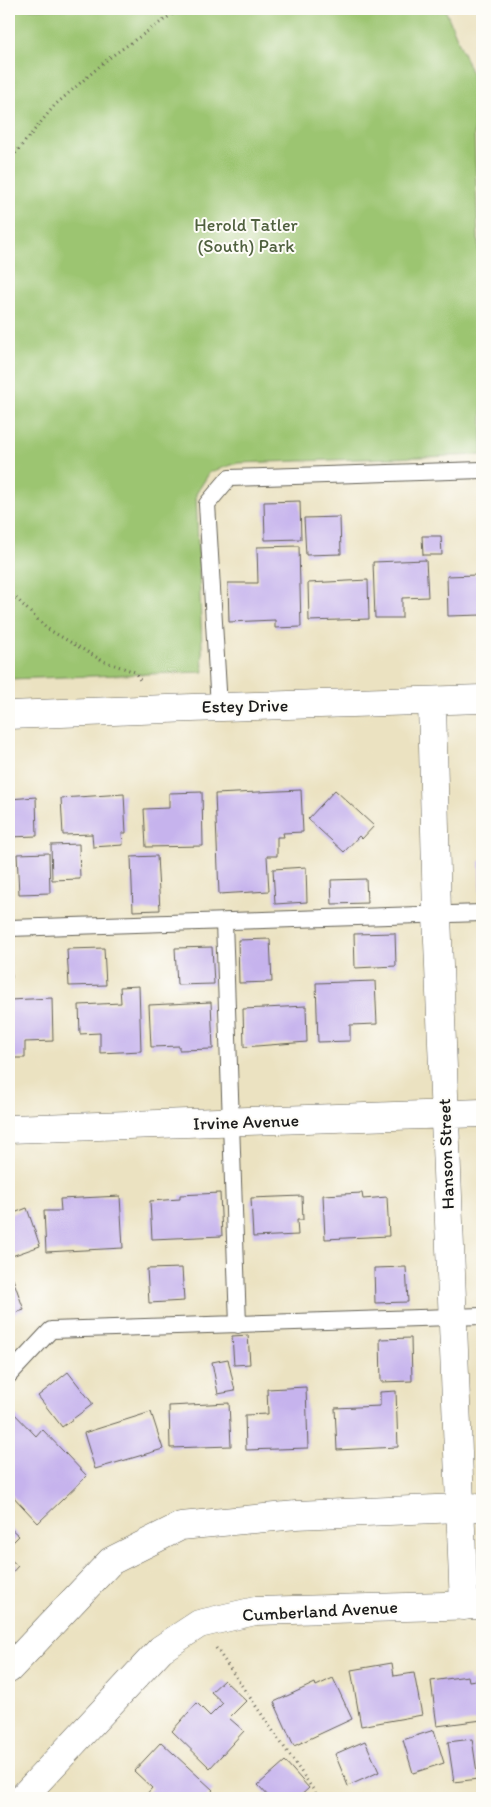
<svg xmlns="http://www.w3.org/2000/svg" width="491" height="1807" font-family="Itim,sans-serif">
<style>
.green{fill:#9cc571;stroke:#5c7046}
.building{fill:#c6b3ed}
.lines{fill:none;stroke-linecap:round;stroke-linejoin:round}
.lane-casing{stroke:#646156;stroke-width:18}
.street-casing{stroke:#646156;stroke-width:29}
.secondary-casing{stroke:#646156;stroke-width:29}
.path{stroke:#646156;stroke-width:3;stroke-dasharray:1 4;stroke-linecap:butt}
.lane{stroke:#fff;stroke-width:16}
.street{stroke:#fff;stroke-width:28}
.secondary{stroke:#fff;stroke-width:28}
.labels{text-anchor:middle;stroke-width:4;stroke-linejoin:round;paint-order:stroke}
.park-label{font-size:18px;fill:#4f603e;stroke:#fdfcf7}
.street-label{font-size:18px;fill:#1c1c1c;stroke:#fdfcf7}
</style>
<rect width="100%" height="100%" fill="#fdfcf7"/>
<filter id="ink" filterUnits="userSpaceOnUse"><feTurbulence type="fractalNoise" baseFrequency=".02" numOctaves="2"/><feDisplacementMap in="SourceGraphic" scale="10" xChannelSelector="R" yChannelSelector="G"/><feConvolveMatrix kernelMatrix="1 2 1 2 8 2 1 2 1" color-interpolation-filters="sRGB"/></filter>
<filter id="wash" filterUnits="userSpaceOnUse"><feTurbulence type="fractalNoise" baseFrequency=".0096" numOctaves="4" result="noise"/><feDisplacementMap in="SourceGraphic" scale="20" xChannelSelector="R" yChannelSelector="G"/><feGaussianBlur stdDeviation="1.12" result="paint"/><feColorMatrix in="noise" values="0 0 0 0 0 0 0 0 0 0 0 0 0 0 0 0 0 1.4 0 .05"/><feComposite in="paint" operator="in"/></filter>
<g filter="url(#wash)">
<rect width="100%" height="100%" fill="#ebe2c1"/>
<path class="green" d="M9 9H445L472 74 482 342V455L238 463 210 472 196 494 203 672 9 679Z"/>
<g id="blocks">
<path class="building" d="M300 501 301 539 265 540 264 502Z
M340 517 341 554 306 555 304 518Z
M422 536H441L442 555H423Z
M299 546 301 627 275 628V620L229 622 228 583H258L257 547Z
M426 560 428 597 402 598V618H375L373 562Z
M482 563V615L448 616 447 576 477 575V564Z
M368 580 369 619 309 621 308 583Z
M478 783H482V815H480Z
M301 790 303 832 283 833 284 837H277V856H267L269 891 219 894 215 794Z
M335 790 374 826 362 839 359 836 344 852 308 819Z
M202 792 203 846 146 847 144 809 169 808V793Z
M124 794 126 833H122L123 845 93 847 92 834 63 835 61 798Z
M36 797 37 836 9 837V799Z
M79 844 80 879 52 880 51 845Z
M49 853 50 893 19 894 17 854Z
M157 856 160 910 133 911 131 857Z
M479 861H482V897H480Z
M306 867 307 902 275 904 273 869Z
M366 879 367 903 332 904 331 880Z
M395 933 396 966 355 968 354 934Z
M270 939 272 982 239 983 238 940Z
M212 947 214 984 177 985 175 948Z
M104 948 106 985 69 986 67 949Z
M9 954H10L12 978 9 979Z
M375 981 377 1024 350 1025V1041L318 1042 316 983Z
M139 986 141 1051 100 1053V1033L80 1034 79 1005 121 1003 120 987Z
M52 998 53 1041 25 1042V1058H9V1000Z
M211 1002 213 1049 179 1050V1046L151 1047 149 1005Z
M306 1006 307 1042 244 1047 243 1009Z
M220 1193 222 1236 152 1239 150 1201 180 1199V1195Z
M362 1193 363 1199 387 1197 389 1236 325 1239 323 1195Z
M120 1196 123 1248 46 1252 44 1211H61L60 1199Z
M302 1196 303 1220H297L298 1235 253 1237 251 1198Z
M27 1208 40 1246 9 1257V1215Z
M406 1267 408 1302 375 1303 374 1268Z
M182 1268 184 1301 149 1303 147 1269Z
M13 1279 24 1310 9 1315V1280Z
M248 1335 250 1364 234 1365 232 1336Z
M411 1338 412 1381 381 1382 380 1339Z
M228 1359 235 1391 218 1394 212 1362Z
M68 1372 93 1404 62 1427 38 1396Z
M306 1387 308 1448 246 1450 245 1415 268 1414 267 1389Z
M396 1391 398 1447 337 1450 335 1408 380 1406V1392Z
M229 1403 231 1446 170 1448 169 1406Z
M9 1408 36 1436 42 1429 87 1476 38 1523 9 1492Z
M151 1412 163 1449 95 1469 84 1433Z
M9 1527 19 1536 9 1546Z
M9 1558 18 1566 9 1576Z
M392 1663 394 1676 414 1673 422 1715 361 1726 351 1670Z
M468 1676 469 1681 482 1679V1720L437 1726 431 1681Z
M333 1678 352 1719 294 1746 274 1702 315 1683 316 1686Z
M224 1680 246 1701 229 1718 244 1731 210 1768 172 1731 197 1703 210 1716 223 1703 211 1692Z
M434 1730 444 1763 413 1773 403 1740Z
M472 1739 478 1779 454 1782 448 1742Z
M365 1741 379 1772 348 1786 335 1754Z
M161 1742 213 1790 206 1798H143L152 1788 134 1771Z
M285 1761 309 1788 298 1798H270L258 1785Z"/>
</g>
</g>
<g filter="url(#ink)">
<use href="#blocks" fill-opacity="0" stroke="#646156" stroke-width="1"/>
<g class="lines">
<defs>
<path id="lane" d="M219 707 207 504 229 478 482 470
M224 922 238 1325
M9 928 482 913
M9 1375 51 1330 482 1316"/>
<path id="street" d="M432 702 437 915 464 1606
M9 715 192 708 482 699
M9 1129 482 1113"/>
<path id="secondary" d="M9 1669 111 1561 181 1526 296 1515 482 1507
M22 1798 161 1649 199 1624 255 1611 482 1605"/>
</defs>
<use href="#lane" class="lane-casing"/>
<use href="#street" class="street-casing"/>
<use href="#secondary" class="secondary-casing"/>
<path class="path" d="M9 161 55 105 109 58 174 13 183 9
M9 591 46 628 103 661 135 672 140 680H142
M216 1648 319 1798"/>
<use href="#lane" class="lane"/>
<use href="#street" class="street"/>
<use href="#secondary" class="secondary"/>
</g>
</g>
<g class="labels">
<g class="park-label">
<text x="246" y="231">Herold Tatler<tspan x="246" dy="21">(South) Park</tspan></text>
</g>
<g class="street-label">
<text transform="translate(245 706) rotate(-1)" y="6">Estey Drive</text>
<text transform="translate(246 1122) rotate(-2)" y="6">Irvine Avenue</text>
<text transform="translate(446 1154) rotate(-92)" y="6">Hanson Street</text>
<text transform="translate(320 1611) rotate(-3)" y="6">Cumberland Avenue</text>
</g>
</g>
<rect width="491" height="1807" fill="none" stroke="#fdfcf7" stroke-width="30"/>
</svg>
